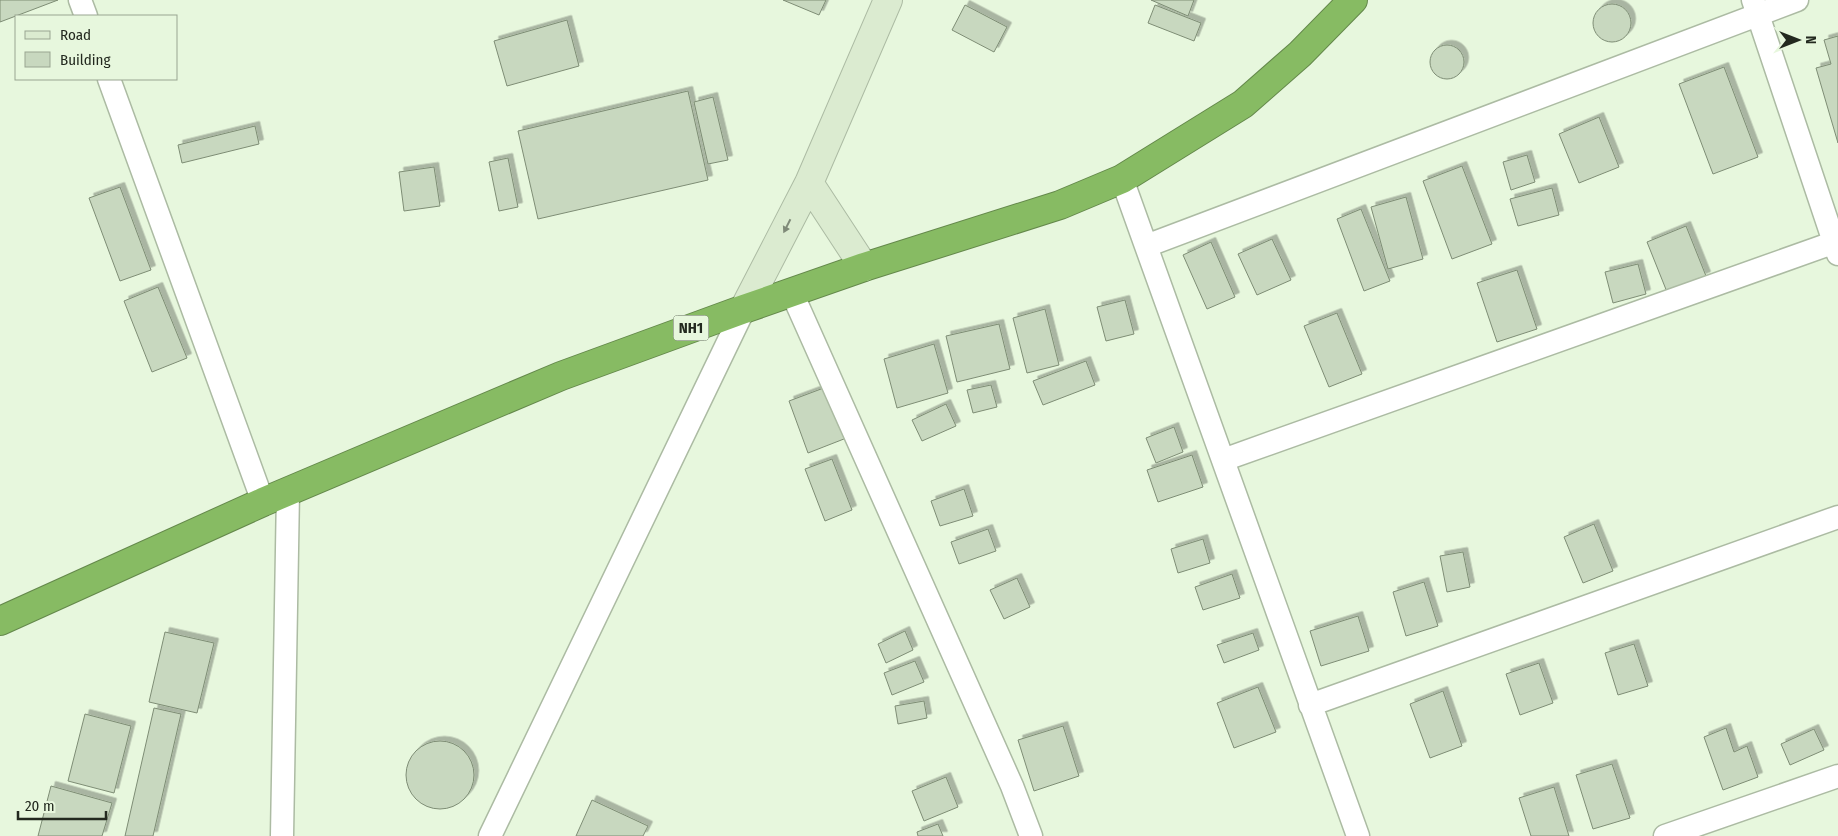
<svg xmlns="http://www.w3.org/2000/svg" width="1838" height="836" font-family="'Fira Sans Condensed',sans-serif">
<style>
.building{fill:#c8d8bf;stroke:#7e8d75;filter:url(#shadow)}
.lines{fill:none;stroke-linecap:round;stroke-linejoin:round}
.street-casing{stroke:#acbba3;stroke-width:25}
.secondary-casing{stroke:#acbba3;stroke-width:30}
.highway-casing{stroke:#64884b;stroke-width:30}
.street{stroke:#fff;stroke-width:22}
.secondary{stroke:#dbebd0;stroke-width:28}
.highway{stroke:#87bb63;stroke-width:28}
.oneway{fill:#7f8a78}
.labels{text-anchor:middle;stroke-width:5;stroke-linejoin:round;paint-order:stroke}
.shield{fill:#e7f7dd;stroke:#5e6758;stroke-width:1}
.shield-label{font-size:15px;font-weight:bold;fill:#23291f}
</style>
<defs>
<filter id="shadow"><feDropShadow dx="4.5" dy="-4.5" stdDeviation="0" flood-color="#0004"/></filter>
</defs>
<rect width="100%" height="100%" fill="#e7f7dd"/>
<path class="building" d="M0 0H58L0 22Z
M783 0H826L819 15Z
M1151 0H1194L1188 16Z
M1593 23a19 19 0 1 1 38 0a19 19 0 1 1-38 0Z
M965 5 1007 27 994 52 952 30Z
M1155 5 1201 23 1194 41 1148 23Z
M567 20 579 66 507 86 494 41Z
M1838 36V143L1816 68 1831 64 1824 40Z
M1430 62a17 17 0 1 1 34 0a17 17 0 1 1-34 0Z
M1724 67 1758 157 1713 174 1679 84Z
M688 91 708 180 538 219 518 131Z
M713 97 728 160 708 164 694 102Z
M1599 117 1619 167 1579 183 1559 134Z
M255 126 259 144 182 163 178 145Z
M1527 155 1535 182 1511 190 1503 162Z
M508 158 518 207 499 211 489 162Z
M1462 166 1492 244 1452 259 1423 181Z
M434 167 440 206 404 211 399 172Z
M120 187 151 270 120 281 89 198Z
M1552 188 1559 215 1518 226 1510 199Z
M1406 197 1423 259 1388 269 1371 207Z
M1361 209 1390 281 1364 291 1337 219Z
M1686 226 1706 276 1667 292 1647 242Z
M1272 239 1291 280 1257 295 1238 254Z
M1211 242 1235 297 1207 309 1183 255Z
M1638 264 1646 294 1613 303 1605 272Z
M1517 270 1537 329 1497 342 1477 283Z
M158 287 187 358 152 372 124 301Z
M1125 300 1134 334 1106 341 1097 307Z
M1045 309 1059 365 1027 373 1013 318Z
M1337 313 1362 374 1329 387 1304 326Z
M999 324 1010 369 957 382 946 336Z
M934 344 948 393 897 408 884 359Z
M1086 361 1095 385 1043 405 1033 381Z
M991 385 997 407 973 413 967 390Z
M829 386 849 437 808 453 789 401Z
M946 404 956 426 922 441 912 420Z
M1174 427 1183 452 1156 463 1146 438Z
M1192 455 1203 487 1158 502 1147 470Z
M832 459 852 510 825 521 805 469Z
M964 489 973 516 940 526 931 501Z
M1594 524 1613 571 1583 583 1564 537Z
M988 529 996 551 959 564 951 542Z
M1203 539 1210 563 1178 573 1171 549Z
M1463 552 1470 587 1447 592 1440 556Z
M1232 574 1240 598 1203 610 1195 587Z
M1017 578 1030 607 1004 619 990 590Z
M1424 582 1438 626 1406 636 1393 592Z
M1358 616 1369 651 1321 666 1310 631Z
M905 631 913 650 886 663 878 644Z
M165 632 214 643 197 713 149 702Z
M1253 633 1259 650 1224 663 1217 645Z
M1634 644 1648 686 1618 695 1605 653Z
M915 661 924 682 892 695 884 673Z
M1539 663 1553 703 1520 715 1506 674Z
M1258 687 1276 732 1234 748 1217 703Z
M1443 691 1462 746 1430 758 1410 704Z
M924 701 927 718 898 724 895 706Z
M154 708 181 714 153 836H125Z
M85 714 131 726 114 793 68 781Z
M1063 726 1079 776 1034 791 1018 740Z
M1726 728 1734 752 1747 746 1758 777 1723 790 1704 737Z
M1814 729 1824 750 1790 765 1781 744Z
M406 775a34 34 0 1 1 68 0a34 34 0 1 1-68 0Z
M1612 764 1630 818 1593 829 1576 775Z
M946 777 958 807 924 821 912 791Z
M51 786 112 803 102 836H38Z
M1554 787 1569 836H1531L1519 798Z
M592 800 648 826 643 836H576Z
M938 824 943 836H918L917 832Z"/>
<g class="lines">
<defs>
<path id="street" d="M80 0 86 16
M1753 0 1838 254
M109 79 263 502
M1122 179 1146 246 1797 0
M1146 246 1358 836
M792 293 1012 786 1031 836
M1223 460 1838 241
M1310 705 1838 517
M282 836 288 492
M490 836 744 309
M1665 836 1838 776"/>
<path id="secondary" d="M809 183 864 267
M744 309 809 183 888 0"/>
<path id="highway" d="M0 621 263 502 561 376 744 309 864 267 1060 205 1122 179 1243 104 1300 54 1353 0"/>
</defs>
<use href="#street" class="street-casing"/>
<use href="#secondary" class="secondary-casing"/>
<use href="#highway" class="highway-casing"/>
<use href="#street" class="street"/>
<use href="#secondary" class="secondary"/>
<use href="#highway" class="highway"/>
</g>
<defs><path id="oneway-solid" d="M-6-.8H1V-3.2L6.5 0L1 3.2V.8H-6Z" transform="scale(1.25)"/></defs>
<use class="oneway" href="#oneway-solid" transform="translate(787 226) rotate(117)"/>
<g class="labels">
<rect class="shield" x="673.5" y="315.5" width="35" height="25" rx="4"/>
<g class="shield-label">
<text x="691" y="333">NH1</text>
</g>
</g>
<rect x="15" y="15" width="162" height="65" fill="#e7f7dd" stroke="#99a591"/>
<rect x="25" y="31" width="25" height="8" fill="#dbebd0" stroke="#99a591"/>
<text x="60" y="40" font-size="15" fill="#23291f">Road</text>
<rect x="25" y="52" width="25" height="15" fill="#c8d8bf" stroke="#99a591"/>
<text x="60" y="65" font-size="15" fill="#23291f">Building</text>
<g transform="translate(1798 40) rotate(90)" stroke="#e7f7dd" stroke-width="4" paint-order="stroke">
<path d="M0-4L9 19L0 12L-9 19Z" fill="#23291f"/>
<text y="-8" font-size="14" font-weight="bold" text-anchor="middle" fill="#23291f">N</text>
</g>
<path d="M18 811v8h88v-8" fill="none" stroke="#23291f" stroke-width="2.5"/>
<text x="25" y="811" font-size="15" fill="#23291f" stroke="#e7f7dd" stroke-width="4" paint-order="stroke">20 m</text>
</svg>
